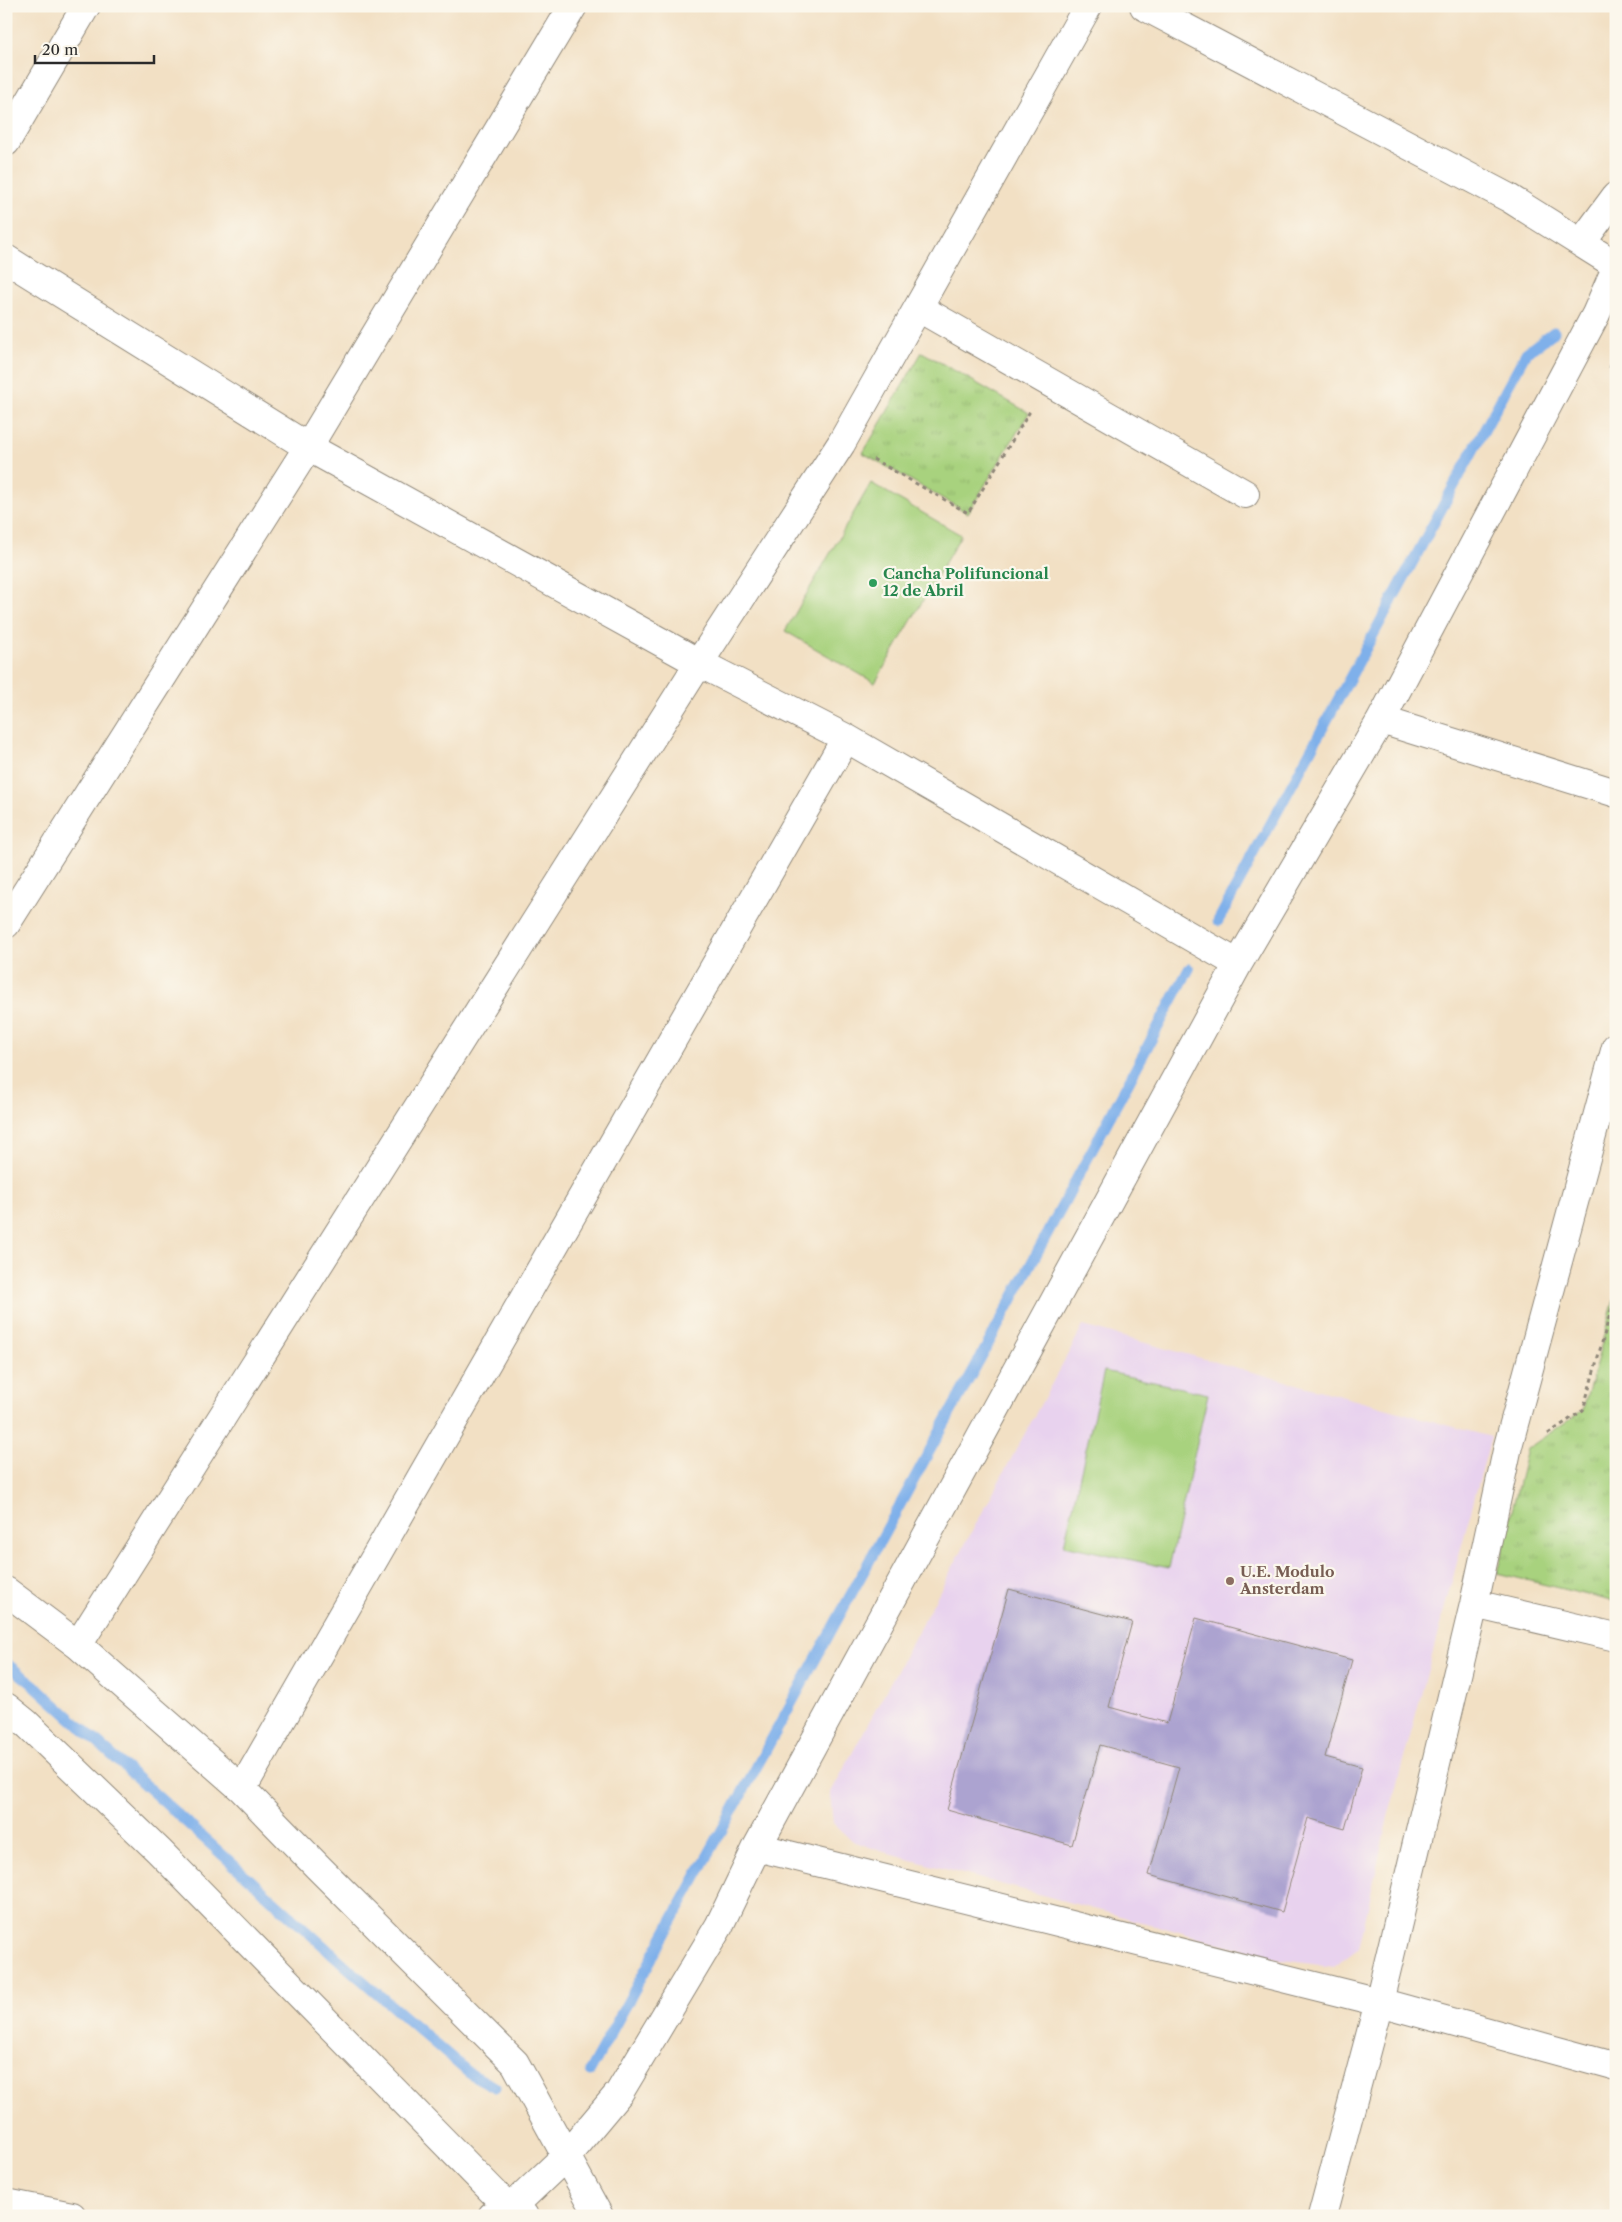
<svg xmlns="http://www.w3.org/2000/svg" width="1622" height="2222" font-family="'Libre Caslon Text',serif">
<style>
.built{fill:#e8d2ee}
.grass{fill:url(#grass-tufts);stroke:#6a7e54}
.pitch{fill:#a8d27e;stroke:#6a7e54}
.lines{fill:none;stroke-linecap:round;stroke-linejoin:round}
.stream{stroke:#7fb0ea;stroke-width:11}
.building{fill:#aca3d0}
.minor-casing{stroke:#8e8678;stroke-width:30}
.path{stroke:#8e8678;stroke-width:3;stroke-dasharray:4 4;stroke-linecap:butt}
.minor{stroke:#fff;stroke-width:28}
.leisure-dot{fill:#2e9e5b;stroke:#fbf7ec;stroke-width:2}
.education-dot{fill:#8d6e63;stroke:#fbf7ec;stroke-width:2}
.labels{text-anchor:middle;stroke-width:4.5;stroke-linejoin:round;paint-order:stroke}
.leisure-label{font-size:15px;font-weight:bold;fill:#27864d;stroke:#fbf7ec;text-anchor:start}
.education-label{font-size:15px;font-weight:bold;fill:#785e54;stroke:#fbf7ec;text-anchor:start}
</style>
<defs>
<pattern id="grass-tufts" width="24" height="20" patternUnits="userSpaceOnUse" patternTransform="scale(1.25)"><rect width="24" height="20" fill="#a8d27e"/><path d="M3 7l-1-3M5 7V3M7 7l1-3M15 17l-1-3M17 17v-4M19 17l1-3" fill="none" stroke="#91b46d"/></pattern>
</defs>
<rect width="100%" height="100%" fill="#fbf7ec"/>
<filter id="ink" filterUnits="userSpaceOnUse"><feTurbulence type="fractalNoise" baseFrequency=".02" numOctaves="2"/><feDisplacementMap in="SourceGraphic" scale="10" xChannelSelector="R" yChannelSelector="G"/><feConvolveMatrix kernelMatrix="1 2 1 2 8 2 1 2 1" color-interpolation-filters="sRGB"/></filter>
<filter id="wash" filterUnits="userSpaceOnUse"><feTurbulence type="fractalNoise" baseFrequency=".0096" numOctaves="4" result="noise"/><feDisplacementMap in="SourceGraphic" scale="20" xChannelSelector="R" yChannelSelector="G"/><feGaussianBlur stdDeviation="1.12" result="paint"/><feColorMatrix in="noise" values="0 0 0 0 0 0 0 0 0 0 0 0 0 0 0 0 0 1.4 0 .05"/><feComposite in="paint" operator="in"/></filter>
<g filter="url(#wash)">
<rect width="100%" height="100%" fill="#f2e0c4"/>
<path class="built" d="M1083 1326 1491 1437 1388 1817 1359 1948 1334 1967 1283 1960 893 1855 852 1841 833 1823 830 1794Z"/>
<path class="grass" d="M922 352 1029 413 968 513 863 453Z
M1616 1293V1602L1497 1573 1527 1449 1583 1410Z"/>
<path class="pitch" d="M871 483 961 535 875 683 785 631Z
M1104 1371 1208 1394 1169 1568 1064 1545Z"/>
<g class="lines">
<path class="stream" d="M1218 921 1526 353 1554 332
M6 1663 34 1685 348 1968 469 2073 495 2087
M590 2071 993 1335 1189 969"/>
</g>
<g id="blocks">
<path class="building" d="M1009 1589 1132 1622 1109 1707 1167 1723 1196 1618 1352 1660 1325 1757 1362 1767 1345 1829 1308 1818 1282 1912 1149 1875 1179 1767 1100 1745 1072 1845 947 1810Z"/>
</g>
</g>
<g filter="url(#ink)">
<use href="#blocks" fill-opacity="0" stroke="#8e8678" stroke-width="1"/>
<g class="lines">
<defs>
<path id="minor" d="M1144 6 1509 198 1616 265
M6 142 86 6
M1582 242 1616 196
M6 259 308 447 699 663 846 738 1238 964
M919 308 1245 494
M1381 720 1616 793
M6 924 308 447 573 6
M6 1591 78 1645 242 1789 318 1867 515 2063 599 2216
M1474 1604 1616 1637
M78 1645 699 663 841 444 1088 6
M6 1707 27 1724 159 1851 510 2209 524 2216
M242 1789 846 738
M757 1847 1379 2002 1616 2067
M6 2203 72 2216
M492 2216 510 2209 567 2155 619 2093 719 1926 757 1847 1238 964 1381 720 1596 314 1616 268
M1322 2216 1379 2002 1474 1604 1508 1446 1616 1047"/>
</defs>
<use href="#minor" class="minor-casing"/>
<path class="path" d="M1609 366 1616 368
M873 459 968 513 1029 413 1027 412
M1548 1434 1583 1410 1616 1293"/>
<use href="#minor" class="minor"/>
</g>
</g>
<circle class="leisure-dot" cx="873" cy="583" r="5"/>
<circle class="education-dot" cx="1230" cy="1581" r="5"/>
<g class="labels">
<g class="leisure-label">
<text x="883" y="579">Cancha Polifuncional<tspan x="883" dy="17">12 de Abril</tspan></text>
</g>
<g class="education-label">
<text x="1240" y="1577">U.E. Modulo<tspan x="1240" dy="17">Ansterdam</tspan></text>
</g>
</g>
<rect width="1622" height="2222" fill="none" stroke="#fbf7ec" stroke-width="25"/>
<path d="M35 55v8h119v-8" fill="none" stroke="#2b2b2b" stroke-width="2.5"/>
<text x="42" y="55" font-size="15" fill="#2b2b2b" stroke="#fbf7ec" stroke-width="4" paint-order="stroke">20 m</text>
</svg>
